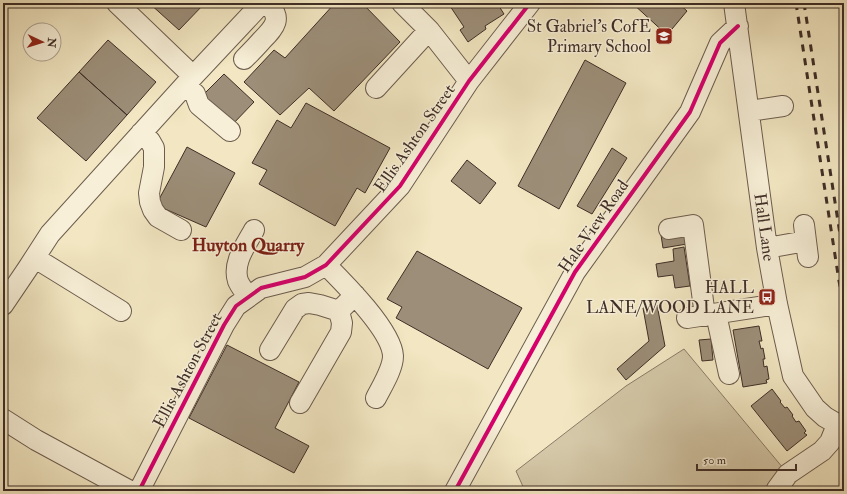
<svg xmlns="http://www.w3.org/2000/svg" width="847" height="494" font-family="'IM FELL Double Pica',serif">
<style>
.green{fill:#d4c8a8;stroke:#8a7b68}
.building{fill:#9c8e78;stroke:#3f2e27}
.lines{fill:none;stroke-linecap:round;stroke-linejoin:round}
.minor-casing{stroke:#6c5c4e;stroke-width:22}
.minor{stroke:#f7efd7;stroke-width:20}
.rail{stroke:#3f2e27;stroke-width:3;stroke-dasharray:7 7;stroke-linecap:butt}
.cycleway-casing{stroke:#f7efd7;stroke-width:6}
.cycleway{stroke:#d6006c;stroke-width:4}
.labels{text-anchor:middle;stroke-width:3;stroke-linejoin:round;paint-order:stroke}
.poi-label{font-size:17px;fill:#3f2e27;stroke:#f7efd7;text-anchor:end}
.street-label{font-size:17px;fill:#3f2e27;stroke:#f7efd7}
.neighbourhood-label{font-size:18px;font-weight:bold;fill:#7a1f14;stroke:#f7efd7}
</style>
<rect width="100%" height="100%" fill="#f2e7c2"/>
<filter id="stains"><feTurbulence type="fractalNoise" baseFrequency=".005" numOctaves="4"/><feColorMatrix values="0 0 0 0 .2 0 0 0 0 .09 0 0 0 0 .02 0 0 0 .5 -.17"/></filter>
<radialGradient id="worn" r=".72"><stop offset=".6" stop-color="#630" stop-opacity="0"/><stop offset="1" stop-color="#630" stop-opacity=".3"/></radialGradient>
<path class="green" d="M684 349 788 474 779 491H525L516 471 626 386Z"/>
<path class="building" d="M149 3H205L179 30Z
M335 3H362L400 42 334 111 309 88 280 115 244 82 274 50 285 58Z
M448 3H497L504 14 485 26 486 29 468 42 460 30 464 27Z
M632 3H678L687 11 667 35Z
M108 40 156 82 127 115 79 72Z
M585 60 626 83 559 209 518 186Z
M79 72 127 115 86 161 37 118Z
M224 74 254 102 231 126 200 98Z
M306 103 390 148 365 193 357 188 335 226 259 184 267 170 252 163 277 120 291 128Z
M187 147 235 173 206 227 156 205Z
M612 148 627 158 592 214 577 206Z
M467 160 496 183 480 204 451 181Z
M685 232 687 244 663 248 661 235Z
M684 247 690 286 675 288 673 275 658 277 656 264 674 261 673 249Z
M417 251 522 308 488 369 396 318 402 307 387 299Z
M657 305 665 346 626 380 617 369 649 341 643 308Z
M759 326 762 341H759L761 349 763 348 765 359H763L764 367 767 366 769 379 766 380 767 383 743 387 733 330Z
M711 339 713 360 702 361 699 340Z
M227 345 299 382 275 428 309 446 294 473 189 418Z
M772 389 781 401 780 402 785 408 787 407 793 415 792 416 796 422 799 421 806 431 804 433 807 435 787 451 751 406Z"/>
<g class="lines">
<defs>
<path id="minor" d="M117 3 193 76
M402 3 429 30 469 81
M734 3 767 248 777 304 793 376 815 408 825 417 844 428
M244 59C250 53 256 47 262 40 275 27 283 18 267 3
M185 85 195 94 199 105 230 131
M376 88 429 30
M749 111 783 106
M141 133 150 141 154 148V167L149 193 150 202 153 210 158 217 181 230
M804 225 808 257
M669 229 693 225 705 316
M767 248 806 241
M35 258 121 311
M326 265C344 283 392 331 393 356 393 369 382 386 376 398
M248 297C245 292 240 286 238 281 232 263 246 245 254 230
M3 305 28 268 50 234 185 85 262 3
M716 314 729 374
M687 318 777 304
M270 350 295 309 302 304 309 303 320 305 339 311 355 295
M300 403 341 332 342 323 339 311
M3 419 36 440 130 491
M139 491 224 325 236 306 261 288 305 277 326 265 400 186 469 81 530 3
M455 491 575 272 690 112 720 43 738 26
M776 491 777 489 788 474 822 451 830 442 837 425"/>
</defs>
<use href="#minor" class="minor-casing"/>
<use href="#minor" class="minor"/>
<path class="rail" d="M796 3 839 281 844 306
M804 3 844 260"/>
<defs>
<path id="cycleway" d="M139 491 224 325 236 306 261 288 305 277 326 265 400 186 469 81 530 3
M455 491 575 272 690 112 720 43 738 26"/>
</defs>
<use href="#cycleway" class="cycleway-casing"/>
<use href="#cycleway" class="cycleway"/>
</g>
<defs>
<symbol id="school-square" viewBox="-11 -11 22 22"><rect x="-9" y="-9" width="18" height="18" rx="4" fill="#8f2418" stroke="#f7efd7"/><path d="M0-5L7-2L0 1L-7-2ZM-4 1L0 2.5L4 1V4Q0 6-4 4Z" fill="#fff"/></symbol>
<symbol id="bus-square" viewBox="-11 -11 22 22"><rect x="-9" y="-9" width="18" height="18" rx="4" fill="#8f2418" stroke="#f7efd7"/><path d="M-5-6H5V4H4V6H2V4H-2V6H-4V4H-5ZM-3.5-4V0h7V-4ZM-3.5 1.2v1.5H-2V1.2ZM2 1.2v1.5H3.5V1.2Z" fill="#fff"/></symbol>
</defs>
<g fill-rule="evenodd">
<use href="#school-square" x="654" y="26" width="20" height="20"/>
<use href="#bus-square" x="757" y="287" width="20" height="20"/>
</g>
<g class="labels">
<g class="poi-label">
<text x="651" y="32">St Gabriel's CofE<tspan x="651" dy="20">Primary School</tspan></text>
<text x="754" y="293">HALL<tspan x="754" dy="20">LANE/WOOD LANE</tspan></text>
</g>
<g class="street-label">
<text transform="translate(414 138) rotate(-55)" y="6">Ellis Ashton Street</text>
<text transform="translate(593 226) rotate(-55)" y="6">Hale View Road</text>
<text transform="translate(765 227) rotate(82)" y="6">Hall Lane</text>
<text transform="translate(187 370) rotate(-62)" y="6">Ellis Ashton Street</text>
</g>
<g class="neighbourhood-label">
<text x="248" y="251">Huyton Quarry</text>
</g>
</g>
<rect width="847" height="494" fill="none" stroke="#f2e7c2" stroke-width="16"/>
<rect x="4" y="4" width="839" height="486" fill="none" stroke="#3f2e27" stroke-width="2"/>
<rect x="8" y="8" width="831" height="478" fill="none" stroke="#3f2e27"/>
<g transform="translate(42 42) rotate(94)"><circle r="19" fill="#f7efd7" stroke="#ada291"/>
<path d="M0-3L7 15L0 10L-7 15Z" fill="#8f2418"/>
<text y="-6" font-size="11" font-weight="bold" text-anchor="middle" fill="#3f2e27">N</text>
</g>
<path d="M697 464v6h99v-6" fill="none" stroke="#3f2e27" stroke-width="2"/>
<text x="703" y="464" font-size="12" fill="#3f2e27" stroke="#f7efd7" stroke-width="3" paint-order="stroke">50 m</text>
<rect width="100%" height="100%" filter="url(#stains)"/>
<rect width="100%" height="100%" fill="url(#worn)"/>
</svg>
